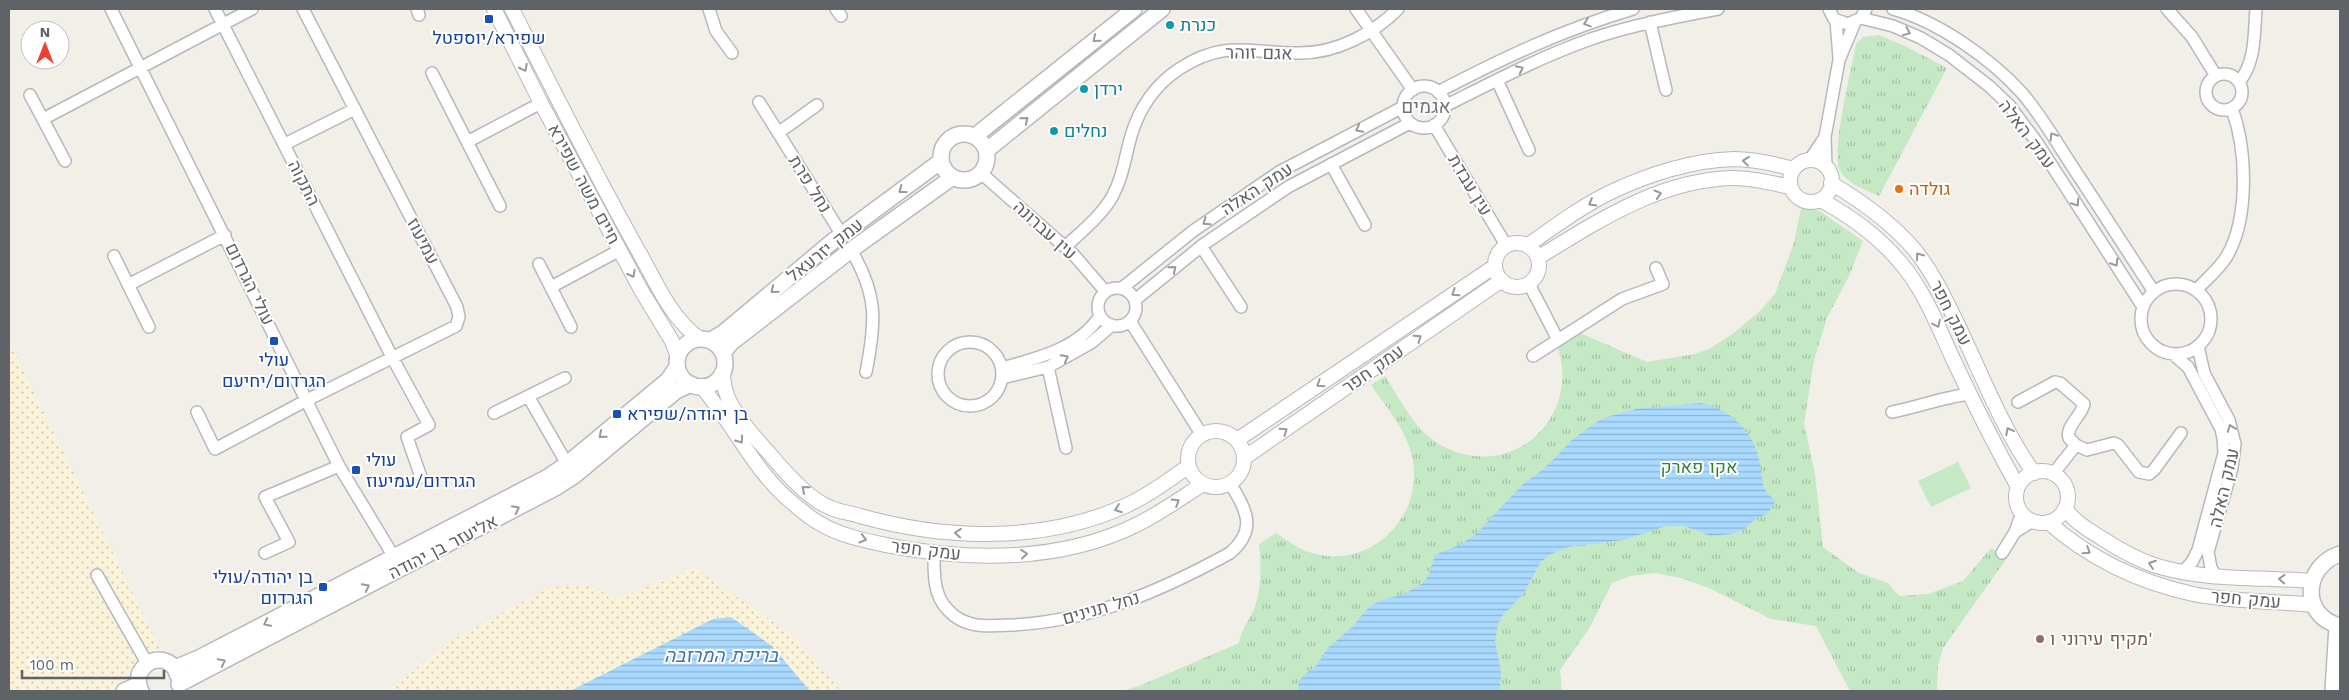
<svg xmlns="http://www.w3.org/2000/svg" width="2349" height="700" font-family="'Work Sans',Heebo,sans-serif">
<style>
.grass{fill:url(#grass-tufts)}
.sand{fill:url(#sand-dots)}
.garden{fill:#c5e8c5}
.water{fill:url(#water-rules)}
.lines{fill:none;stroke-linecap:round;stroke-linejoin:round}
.minor-casing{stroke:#b5b8bc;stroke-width:14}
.tertiary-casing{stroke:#b5b8bc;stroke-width:16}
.secondary-casing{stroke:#b6babf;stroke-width:18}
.minor{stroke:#fff;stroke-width:11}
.tertiary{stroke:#fff;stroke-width:14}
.secondary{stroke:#fff;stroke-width:15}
.oneway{stroke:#979a9d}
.transit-dot{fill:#1a4fb4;stroke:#fff;stroke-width:2}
.culture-dot{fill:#0f9aa8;stroke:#fff;stroke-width:2}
.food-dot{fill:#e8710a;stroke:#fff;stroke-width:2}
.education-dot{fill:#8d6e63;stroke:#fff;stroke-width:2}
.labels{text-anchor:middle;stroke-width:4;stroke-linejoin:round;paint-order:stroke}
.culture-label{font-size:18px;fill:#0d838f;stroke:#fff;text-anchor:start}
.transit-label{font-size:18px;fill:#164399;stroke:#fff}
.street-label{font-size:18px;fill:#5f6368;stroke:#fff}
.food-label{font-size:18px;fill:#c56008;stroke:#fff;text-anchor:start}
.park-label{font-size:18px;fill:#348238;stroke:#fff}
.education-label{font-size:18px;fill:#785e54;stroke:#fff;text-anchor:start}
.neighbourhood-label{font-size:19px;fill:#70757a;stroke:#fff}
.water-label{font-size:19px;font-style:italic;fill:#4174aa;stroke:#fff}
</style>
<defs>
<pattern id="grass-tufts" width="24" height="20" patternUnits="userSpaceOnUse" patternTransform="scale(1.25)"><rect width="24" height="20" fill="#c5e8c5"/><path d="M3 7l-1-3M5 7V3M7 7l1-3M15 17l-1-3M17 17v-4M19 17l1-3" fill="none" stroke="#a3c0a4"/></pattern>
<pattern id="sand-dots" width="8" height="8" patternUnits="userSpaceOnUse" patternTransform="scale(1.25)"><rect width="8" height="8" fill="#fbf3d9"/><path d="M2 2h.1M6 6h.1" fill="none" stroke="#cec8b4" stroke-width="1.8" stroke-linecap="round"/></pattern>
<pattern id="water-rules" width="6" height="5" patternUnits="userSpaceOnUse" patternTransform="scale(1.25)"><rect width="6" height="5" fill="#aadaff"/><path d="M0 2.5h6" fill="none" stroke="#8eb4d2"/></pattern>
</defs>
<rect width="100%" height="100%" fill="#f1efe8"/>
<path class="grass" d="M1879 35 1905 46 1947 68 1879 196C1867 190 1847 184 1840 171 1830 154 1852 67 1856 44L1863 37Z
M1801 208 1818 210 1863 241 1849 276 1827 318 1814 360 1804 423 1815 474 1823 547 1859 573 1888 583 1899 596 1928 594 1963 581 1991 548 2007 558 1943 648 1938 666 1937 691H1850L1816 626 1771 619 1709 588 1681 578 1655 573 1630 576 1612 583 1590 627 1560 670 1562 691H1122L1139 686 1239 643C1241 628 1252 618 1256 603 1262 584 1261 564 1259 544L1276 533C1289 542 1301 551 1316 554 1373 568 1422 516 1413 461 1409 433 1386 407 1371 385L1385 376C1400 399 1414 429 1439 444 1507 484 1581 422 1558 348L1580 333 1647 362 1695 354 1709 349 1731 335 1761 310 1775 294 1794 243Z"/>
<path class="sand" d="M9 341 167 663 110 691H9Z
M695 568 792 635 841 691H387L454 639 550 587 587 585 617 599Z"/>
<path class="garden" d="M1958 462 1971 488 1931 507 1918 481Z"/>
<path class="water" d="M1701 403C1729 408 1753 431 1759 459 1763 475 1759 491 1776 500L1768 513 1754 520 1745 529 1732 534 1711 536 1684 526H1667L1623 540 1568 547 1549 555 1540 563 1524 593 1502 616 1498 624 1495 641 1501 672 1500 691H1299L1298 682 1304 675 1317 665 1327 649 1352 627 1370 606 1382 600 1404 594 1423 583 1429 575 1435 555 1459 545 1476 534 1522 485 1546 467 1574 438 1597 422 1607 417 1636 409Z
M731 617 772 646 810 691H570L713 619Z"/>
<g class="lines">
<defs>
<path id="minor" d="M111 9 339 466 394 557
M215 9 392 357 429 425 407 437 421 477
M417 9 419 15
M709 9 716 31 732 53
M836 9 841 16
M1356 9 1413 90
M1829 9 1834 19 1848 24 1861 18 1866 9
M1893 9C1939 22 1990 58 2022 93 2045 120 2062 152 2082 181 2106 218 2130 255 2154 292
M2167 9 2192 37 2216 76
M1861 18 1893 26 1921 38 1949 55 1989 86 2009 105 2036 141 2143 307
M1836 20 1839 58
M1650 22 1666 90
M432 73 500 206
M2206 92a18 18 0 1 1 36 0a18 18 0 1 1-36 0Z
M1497 80 1529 150
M2239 82C2256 62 2254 33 2256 9
M1403 107a21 21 0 1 1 42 0a21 21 0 1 1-42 0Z
M1438 92C1503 58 1562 30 1633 9
M30 95 65 161
M759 102 842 235
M1445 106C1493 82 1540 57 1591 39 1632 25 1675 17 1718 9
M43 119 252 9
M1434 125 1506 245
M778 133 817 105
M467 142 541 103
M285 144 355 109
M1809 161 1825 137
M1331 164 1365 225
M1826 168 1825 137 1839 60 1855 22
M981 173 1073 254 1105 291
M1201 246 1241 307
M1065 247C1081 232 1101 216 1112 197 1123 177 1125 157 1131 136 1139 109 1155 85 1179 69 1226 38 1251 54 1300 53 1336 53 1373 34 1398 9
M851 250C878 295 876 322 866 372
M114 256 149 327
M539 264 571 327
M1529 284 1557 338
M2141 319a35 35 0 1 1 70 0a35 35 0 1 1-70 0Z
M128 285 225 235
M551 287 620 250
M1098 307a19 19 0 1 1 38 0a19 19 0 1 1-38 0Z
M1122 288 1193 231 1279 172 1403 107
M2196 290C2206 280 2219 269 2227 256 2249 218 2247 150 2232 109
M1135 300 1204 244 1288 187 1410 123
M1130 321 1202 435
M938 374a32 32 0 1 1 64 0a32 32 0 1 1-64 0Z
M2198 346 2204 373 2229 420 2235 444 2232 468 2208 552 2211 568 2216 576
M2173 354 2188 367 2221 429 2223 438 2224 453 2198 550 2192 562 2183 572
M1533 356 1622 299 1663 284 1656 268
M1048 367 1066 448
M1002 368C1038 358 1078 349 1100 316
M1002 378 1048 367 1091 343 1112 325
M528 396 567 464
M2018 402 2055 382 2060 383 2084 404C2082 415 2065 427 2069 438L2076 445 2087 450 2114 443 2118 445 2139 472 2149 474 2154 470 2181 433
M197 412 215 449 307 400 456 326 459 317 457 307 303 9
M1892 412C1919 407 1943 397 1970 394
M494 413 565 378
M2053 474 2076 445
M2015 532 2033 521
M265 553 289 542 265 497 339 466
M934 553C934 573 933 595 948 610 965 629 988 626 1012 625 1092 621 1161 591 1230 553 1258 529 1246 510 1230 483
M2002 553 2015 532 2022 513
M97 575 147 663"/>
<path id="tertiary" d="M494 9 541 103 641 290 672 341 678 357
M512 9C553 90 594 172 639 252 656 282 671 319 700 339
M1790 181a21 21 0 1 1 42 0a21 21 0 1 1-42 0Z
M1831 183C1861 201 1891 222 1914 249 1932 271 1944 296 1956 321 1981 372 2001 427 2034 473
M1821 200C1850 216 1877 235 1899 261 1924 289 1938 327 1954 361 1974 404 1995 446 2018 487
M1495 265a22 22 0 1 1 44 0a22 22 0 1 1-44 0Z
M1528 245C1554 227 1580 207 1609 193 1646 175 1692 160 1734 159 1754 159 1775 164 1794 169
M1539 257C1598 221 1661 179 1734 178 1753 178 1772 183 1790 187
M722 373C724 380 724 388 727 395 733 413 756 439 769 453 784 471 809 500 831 508 840 512 851 513 860 516 945 540 1043 543 1125 506 1148 496 1169 480 1189 466
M701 386C734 424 755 474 795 505 802 511 810 518 819 523 840 536 867 541 891 546 970 561 1061 562 1136 525 1159 514 1181 498 1203 484
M1188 459a28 28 0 1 1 56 0a28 28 0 1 1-56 0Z
M1237 440 1495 266
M1244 458 1502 280
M2016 497a26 26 0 1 1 52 0a26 26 0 1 1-52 0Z
M2065 508C2074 522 2089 530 2103 539 2120 550 2138 560 2157 566 2206 581 2261 577 2312 581
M2048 522C2090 559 2138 582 2193 594 2232 602 2274 601 2314 605"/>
<path id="secondary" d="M941 157a23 23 0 1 1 46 0a23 23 0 1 1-46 0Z
M975 136 1134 9
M987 150 1162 9
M677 363a24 24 0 1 1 48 0a24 24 0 1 1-48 0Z
M710 341 723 333 833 241 941 161
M723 353 731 343 851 250 953 177
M2340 554C2303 566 2300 616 2340 626
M175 668 199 658 548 477 567 464 668 380 677 367
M179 684 557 487 574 476 676 391 691 384
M124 691 138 685
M141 691C135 679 139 669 150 662 163 657 174 662 178 676
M2333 691 2337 626"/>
</defs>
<use href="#minor" class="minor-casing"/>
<use href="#tertiary" class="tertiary-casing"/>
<use href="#secondary" class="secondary-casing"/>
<use href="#minor" class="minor"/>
<use href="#tertiary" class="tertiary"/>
<use href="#secondary" class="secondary"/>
</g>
<defs><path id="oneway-chevron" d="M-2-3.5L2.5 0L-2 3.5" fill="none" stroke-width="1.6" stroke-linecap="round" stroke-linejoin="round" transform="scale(1.25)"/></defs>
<g class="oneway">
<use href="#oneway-chevron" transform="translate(1587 23) rotate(161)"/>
<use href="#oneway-chevron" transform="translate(1907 32) rotate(22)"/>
<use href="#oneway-chevron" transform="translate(1096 39) rotate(141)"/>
<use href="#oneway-chevron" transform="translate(524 68) rotate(63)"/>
<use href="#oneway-chevron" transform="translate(1520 69) rotate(-26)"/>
<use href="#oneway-chevron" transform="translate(1025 120) rotate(-39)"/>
<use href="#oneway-chevron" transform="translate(1359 129) rotate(152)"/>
<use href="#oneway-chevron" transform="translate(2053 136) rotate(-123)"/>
<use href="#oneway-chevron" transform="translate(1746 161) rotate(-174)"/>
<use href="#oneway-chevron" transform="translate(902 190) rotate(143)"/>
<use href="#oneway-chevron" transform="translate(1658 194) rotate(-16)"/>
<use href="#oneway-chevron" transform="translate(1592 203) rotate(149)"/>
<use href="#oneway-chevron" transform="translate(2076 203) rotate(57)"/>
<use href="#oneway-chevron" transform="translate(1206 222) rotate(145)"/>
<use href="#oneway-chevron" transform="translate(1919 256) rotate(-125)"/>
<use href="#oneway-chevron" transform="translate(2115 263) rotate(57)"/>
<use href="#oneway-chevron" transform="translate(1173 269) rotate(-39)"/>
<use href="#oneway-chevron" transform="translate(632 274) rotate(62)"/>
<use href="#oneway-chevron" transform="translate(774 290) rotate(140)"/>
<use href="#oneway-chevron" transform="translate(1455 293) rotate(146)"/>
<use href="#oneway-chevron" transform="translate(1937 324) rotate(64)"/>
<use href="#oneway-chevron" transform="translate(1418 338) rotate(-35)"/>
<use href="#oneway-chevron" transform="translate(1065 358) rotate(-28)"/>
<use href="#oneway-chevron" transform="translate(1320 384) rotate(146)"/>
<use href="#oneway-chevron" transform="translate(2231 428) rotate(-110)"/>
<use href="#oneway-chevron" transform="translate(1284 431) rotate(-35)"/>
<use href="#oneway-chevron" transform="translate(2009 431) rotate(-118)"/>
<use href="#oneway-chevron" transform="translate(602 435) rotate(140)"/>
<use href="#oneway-chevron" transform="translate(740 440) rotate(54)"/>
<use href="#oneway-chevron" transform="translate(805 489) rotate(-140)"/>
<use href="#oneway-chevron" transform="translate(1176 502) rotate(-32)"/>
<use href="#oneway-chevron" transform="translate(516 509) rotate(-27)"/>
<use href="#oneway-chevron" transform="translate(1118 509) rotate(160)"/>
<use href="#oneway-chevron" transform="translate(958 533) rotate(-175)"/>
<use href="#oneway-chevron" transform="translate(863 539) rotate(16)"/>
<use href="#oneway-chevron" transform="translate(2087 551) rotate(33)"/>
<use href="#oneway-chevron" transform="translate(1024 554) rotate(-5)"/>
<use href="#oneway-chevron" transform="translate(2152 564) rotate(-160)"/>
<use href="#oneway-chevron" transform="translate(2282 579) rotate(-177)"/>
<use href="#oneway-chevron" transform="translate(366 587) rotate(-27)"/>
<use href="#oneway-chevron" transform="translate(267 623) rotate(153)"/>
<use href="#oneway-chevron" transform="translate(222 662) rotate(-27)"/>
</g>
<g class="transit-dot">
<rect x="484" y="14" width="10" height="10" rx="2.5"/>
<rect x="269" y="336" width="10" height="10" rx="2.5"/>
<rect x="612" y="409" width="10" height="10" rx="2.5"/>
<rect x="351" y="465" width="10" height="10" rx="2.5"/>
<rect x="318" y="582" width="10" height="10" rx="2.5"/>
</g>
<g class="culture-dot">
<circle cx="1170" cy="25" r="5"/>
<circle cx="1084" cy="89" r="5"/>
<circle cx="1054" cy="131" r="5"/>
</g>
<circle class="food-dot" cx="1899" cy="189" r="5"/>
<circle class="education-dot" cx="2040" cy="639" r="5"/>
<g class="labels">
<g class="culture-label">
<text x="1180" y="31">כנרת</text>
<text x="1094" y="95">ירדן</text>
<text x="1064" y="137">נחלים</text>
</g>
<g class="transit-label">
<text x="489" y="44">שפירא/יוספטל</text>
<text x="274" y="366">עולי<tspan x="274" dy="21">הגרדום/יחיעם</tspan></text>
<text x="627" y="420" text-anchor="start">בן יהודה/שפירא</text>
<text x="366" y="466" text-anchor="start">עולי<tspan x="366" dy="21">הגרדום/עמיעוז</tspan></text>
<text x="313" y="583" text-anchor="end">בן יהודה/עולי<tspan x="313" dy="21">הגרדום</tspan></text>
</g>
<g class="street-label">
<text transform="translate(1259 53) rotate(1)" y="6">אגם זוהר</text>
<text transform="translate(2027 134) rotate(53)" y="6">עמק האלה</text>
<text transform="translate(304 183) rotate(63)" y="6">התקוה</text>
<text transform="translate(584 184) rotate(62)" y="6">חיים משה שפירא</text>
<text transform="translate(810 184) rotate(58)" y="6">נחל פרת</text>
<text transform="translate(1470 185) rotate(59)" y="6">עין עבדת</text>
<text transform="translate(1257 189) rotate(-33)" y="6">עמק האלה</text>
<text transform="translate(1045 230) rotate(42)" y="6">עין עברונה</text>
<text transform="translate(423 241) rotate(63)" y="6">עמיעוז</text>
<text transform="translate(825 250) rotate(-38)" y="6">עמק יזרעאל</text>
<text transform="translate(250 284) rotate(64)" y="6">עולי הגרדום</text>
<text transform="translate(1951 313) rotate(63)" y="6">עמק חפר</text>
<text transform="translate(1373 369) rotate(-35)" y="6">עמק חפר</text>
<text transform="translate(2224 488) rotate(-77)" y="6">עמק האלה</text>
<text transform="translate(443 547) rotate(-27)" y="6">אליעזר בן יהודה</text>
<text transform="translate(926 550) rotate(7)" y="6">עמק חפר</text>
<text transform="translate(2246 599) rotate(5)" y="6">עמק חפר</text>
<text transform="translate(1101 608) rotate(-16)" y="6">נחל תנינים</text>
</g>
<g class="food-label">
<text x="1909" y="195">גולדה</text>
</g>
<g class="park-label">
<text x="1699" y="473">אקו פארק</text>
</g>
<g class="education-label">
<text x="2050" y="645">מקיף עירוני ו'</text>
</g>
<g class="neighbourhood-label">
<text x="1426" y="113">אגמים</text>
</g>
<g class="water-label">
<text x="721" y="662">בריכת המרזבה</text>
</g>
</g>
<rect width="2349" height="700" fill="none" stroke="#5f6368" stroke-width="20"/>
<g transform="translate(45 45)"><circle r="24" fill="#ffffff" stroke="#bfc1c3"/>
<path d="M0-4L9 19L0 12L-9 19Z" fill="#ea4335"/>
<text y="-8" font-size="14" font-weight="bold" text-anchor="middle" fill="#5f6368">N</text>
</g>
<path d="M22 670v8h142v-8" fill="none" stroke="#5f6368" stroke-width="2.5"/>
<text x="30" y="670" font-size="15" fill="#5f6368" stroke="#ffffff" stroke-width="4" paint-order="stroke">100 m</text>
</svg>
